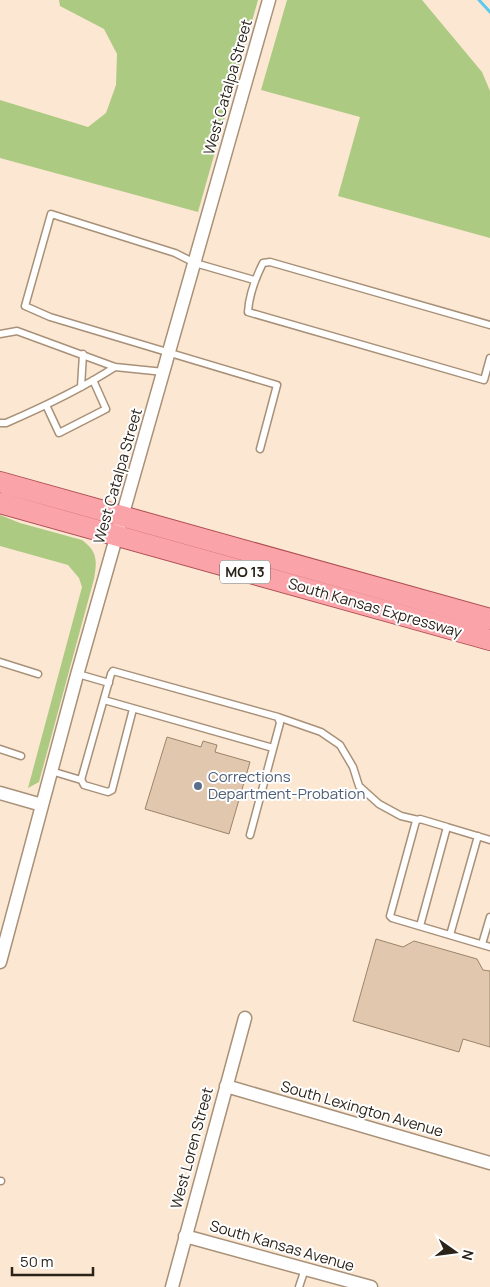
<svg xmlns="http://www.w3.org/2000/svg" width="490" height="1287" font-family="Manrope,sans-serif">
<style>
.green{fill:#adca82}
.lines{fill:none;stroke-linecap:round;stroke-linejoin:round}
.stream{stroke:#5ec8f1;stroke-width:3}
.building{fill:#e0c7ad;stroke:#9b846b}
.service-casing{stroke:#a89178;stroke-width:9}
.minor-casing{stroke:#a89178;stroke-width:15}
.primary-casing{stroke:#af4f52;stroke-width:22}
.service{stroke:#fff;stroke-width:6}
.minor{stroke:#fff;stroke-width:12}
.primary{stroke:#faa4aa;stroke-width:20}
.service-dot{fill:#5c6f8a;stroke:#fff;stroke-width:2}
.labels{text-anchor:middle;stroke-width:4;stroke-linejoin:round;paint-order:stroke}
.shield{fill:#fff;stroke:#6b645d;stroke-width:1}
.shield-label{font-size:14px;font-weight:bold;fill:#2b2218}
.street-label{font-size:15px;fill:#2b2218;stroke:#fff}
.service-label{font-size:15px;fill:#4e5e75;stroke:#fff;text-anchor:start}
</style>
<rect width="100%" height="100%" fill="#fce7d2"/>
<path class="green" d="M59 0H258L198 212 0 158V100L88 127 106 113 116 85 117 54 104 29 60 6Z
M287 0H422L482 72 490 91V238L338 196 360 117 261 90Z
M0 515 20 523 82 540C98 552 97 561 94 579L39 782 28 788 82 587 79 578 68 565 0 546Z"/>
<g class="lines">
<path class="stream" d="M479 0 490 12"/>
</g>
<path class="building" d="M167 737 201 747 203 741 217 745 215 752 250 762 229 834 145 809Z
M376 939 403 947 414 941 477 959 483 970 490 971V1047L463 1039 459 1052 353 1021Z"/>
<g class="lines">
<defs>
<path id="service" d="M254 280 195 263 175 253 51 214 25 306 50 317 277 385 260 449
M490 325 270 262 263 263C255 279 249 294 248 312L484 380 490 358
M0 334 17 331 115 367 164 372
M81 387 83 354
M46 405 59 433 106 409 93 380
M0 423H6C43 407 81 389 115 367
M0 662 38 674
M78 674 109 683
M104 700 273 748
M278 717 321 732 340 745 353 767 359 786 379 804 401 816 418 820
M0 749 21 756
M51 771 81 780 111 674 113 671 278 717 280 723 250 835
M81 779 84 785 108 792 112 790 133 709
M447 827 420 819 416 821 390 916 392 918 490 947
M420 926 447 827 490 840
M450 935 478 836
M482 944 490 917
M0 1181H1
M299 1287 305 1269"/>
<path id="minor" d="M0 793 42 805
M0 962 77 675 269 0
M226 1086 490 1163
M185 1236 371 1287
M172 1287 245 1018"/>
<path id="primary" d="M0 482 490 619
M0 503 490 640"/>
</defs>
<use href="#service" class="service-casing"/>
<use href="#minor" class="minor-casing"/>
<use href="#primary" class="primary-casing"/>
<use href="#service" class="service"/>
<use href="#minor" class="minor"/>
<use href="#primary" class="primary"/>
</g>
<circle class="service-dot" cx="198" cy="786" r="5"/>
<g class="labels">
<rect class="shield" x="220" y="560.5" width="50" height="23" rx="4"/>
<g class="shield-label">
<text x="245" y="577">MO 13</text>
</g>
<g class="street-label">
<text transform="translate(228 87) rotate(-74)" y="5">West Catalpa Street</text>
<text transform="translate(118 476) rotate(-74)" y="5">West Catalpa Street</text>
<text transform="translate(375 608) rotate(16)" y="5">South Kansas Expressway</text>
<text transform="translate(362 1109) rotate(16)" y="5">South Lexington Avenue</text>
<text transform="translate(192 1148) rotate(-75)" y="5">West Loren Street</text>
<text transform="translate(282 1246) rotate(16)" y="5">South Kansas Avenue</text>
</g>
<g class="service-label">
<text x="208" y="782">Corrections<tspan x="208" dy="17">Department-Probation</tspan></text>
</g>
</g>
<g transform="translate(455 1252) rotate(104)" stroke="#ffffff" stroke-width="4" paint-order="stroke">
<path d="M0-4L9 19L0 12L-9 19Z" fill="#2b2218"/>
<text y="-8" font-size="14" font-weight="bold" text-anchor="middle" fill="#2b2218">N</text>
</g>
<path d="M12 1267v8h81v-8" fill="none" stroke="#2b2218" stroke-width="2.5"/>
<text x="20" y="1267" font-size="15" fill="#2b2218" stroke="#ffffff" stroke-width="4" paint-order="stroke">50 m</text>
</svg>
